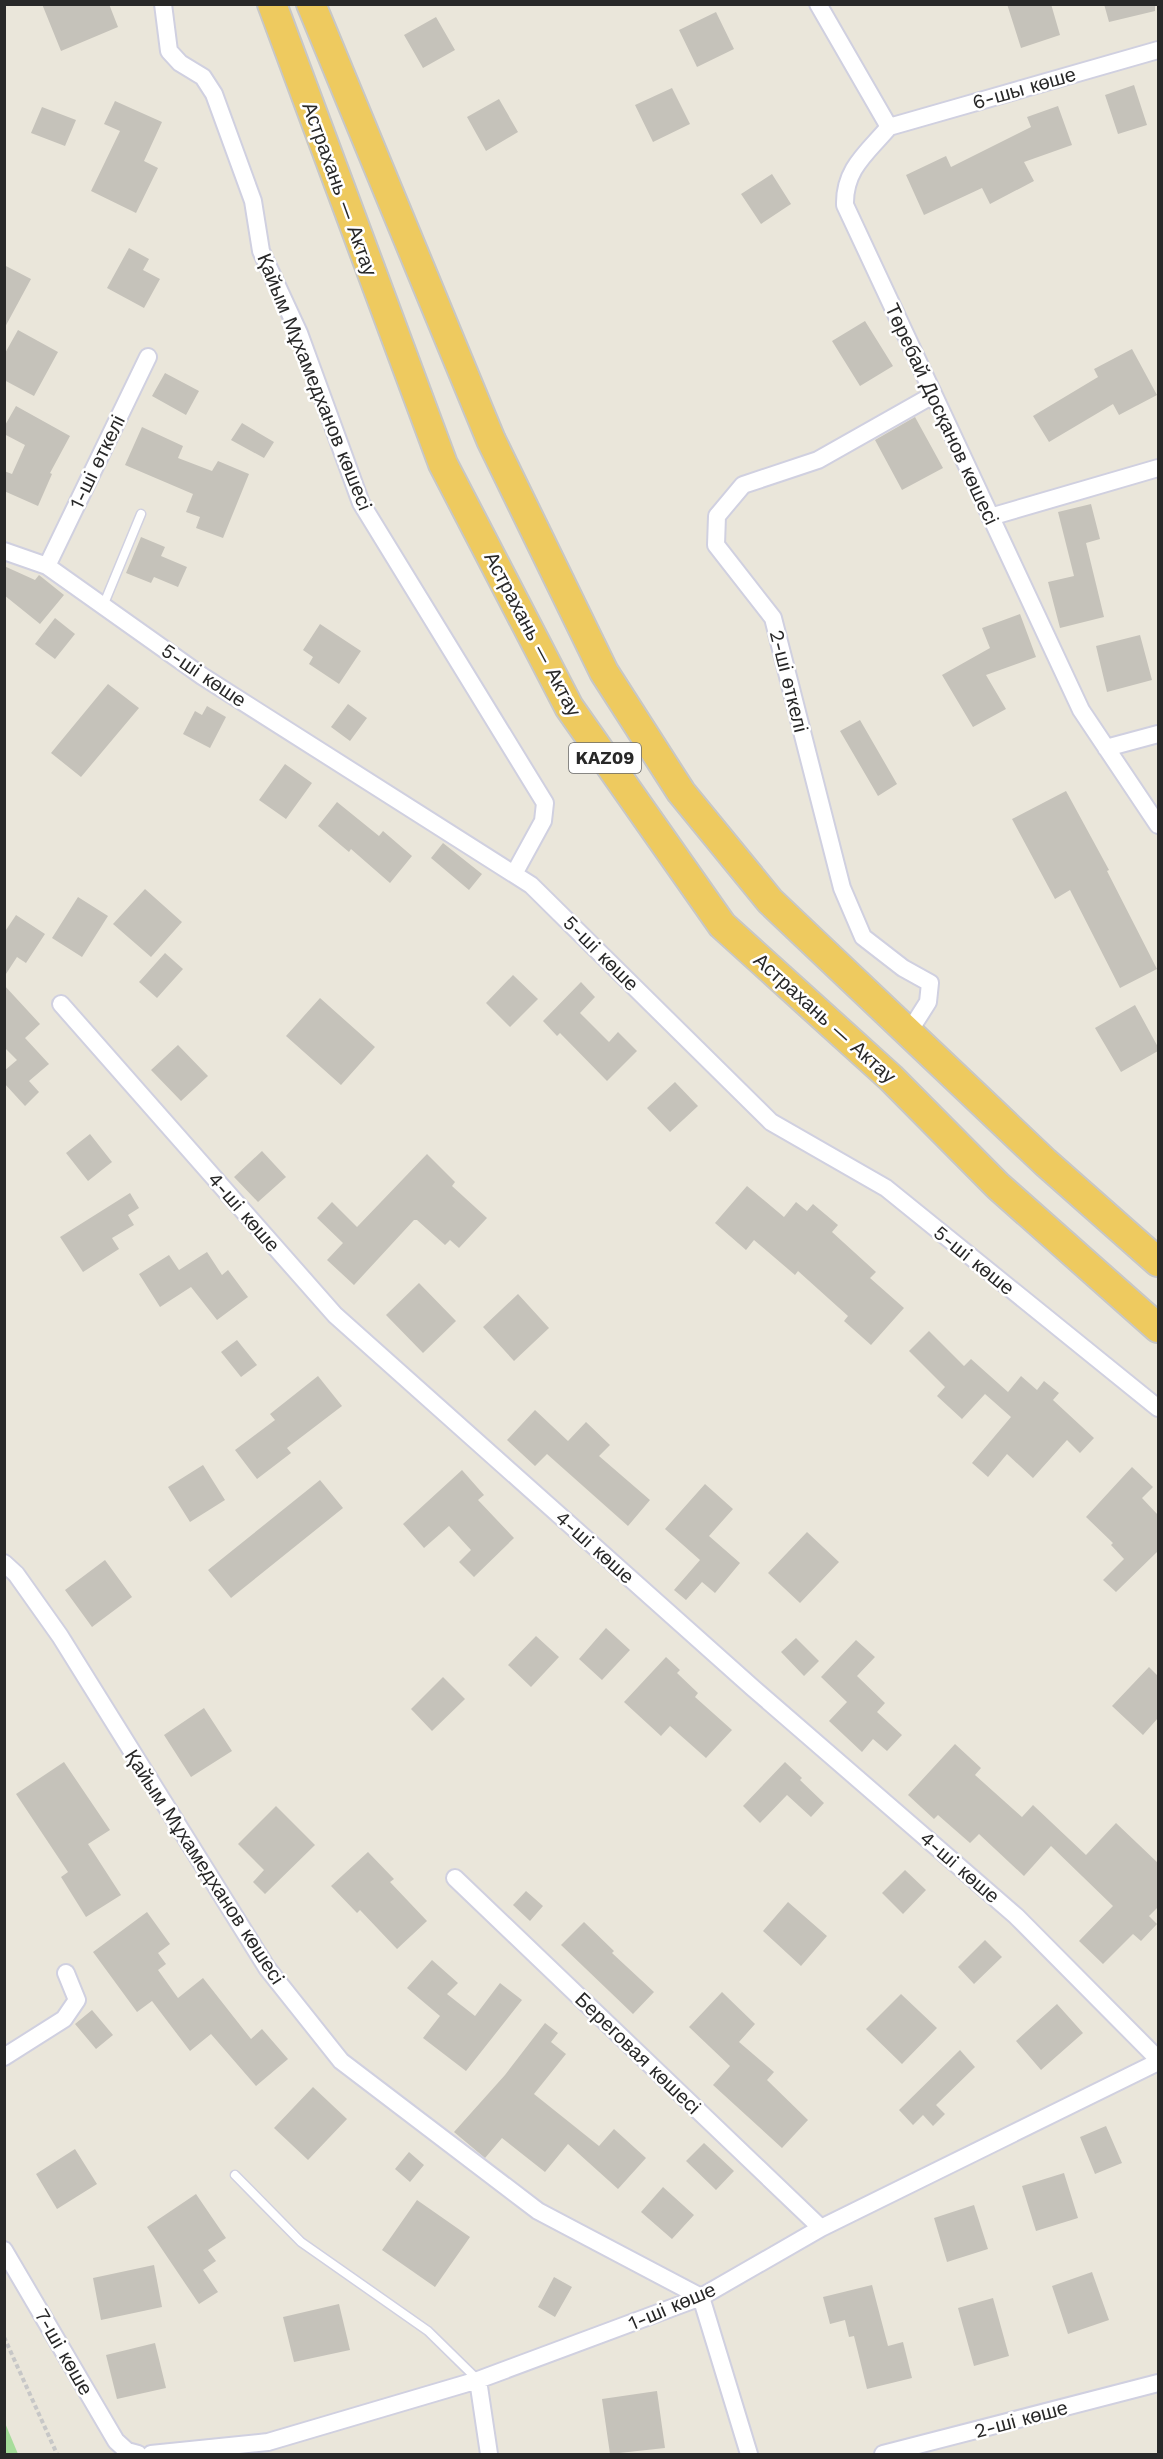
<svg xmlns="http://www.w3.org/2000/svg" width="1163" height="2459" font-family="'Work Sans',sans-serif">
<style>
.green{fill:#a6dd9a}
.building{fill:#c5c2ba}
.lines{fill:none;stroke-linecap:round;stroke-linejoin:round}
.service-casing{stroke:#d0d0e0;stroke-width:11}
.minor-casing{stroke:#d0d0e0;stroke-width:20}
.trunk-casing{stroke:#c7c7c7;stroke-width:32}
.path{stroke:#c7c7c7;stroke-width:4;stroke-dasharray:4.5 3;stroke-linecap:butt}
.service{stroke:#fff;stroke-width:8}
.minor{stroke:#fff;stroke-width:16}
.trunk{stroke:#eeca5f;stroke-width:28}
.labels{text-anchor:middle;stroke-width:5;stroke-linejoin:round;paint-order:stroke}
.shield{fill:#fff;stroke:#686868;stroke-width:1.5}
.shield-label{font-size:18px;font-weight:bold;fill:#282828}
.street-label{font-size:20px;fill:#282828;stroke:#fff}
</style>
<rect width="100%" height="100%" fill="#eae6da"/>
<path class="green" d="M5 2423 18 2454H5Z"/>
<path class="building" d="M42 4H109L118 27 61 51Z
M1007 4H1051L1060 35 1021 48Z
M1104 4H1155V11L1109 22Z
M716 12 734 49 697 67 679 30Z
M436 17 455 50 423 68 404 35Z
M1134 85 1147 125 1118 134 1105 95Z
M672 88 690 124 653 142 635 105Z
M499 99 518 132 486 151 467 117Z
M115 101 162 122 144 161 158 168 136 213 91 191 120 131 104 124Z
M1058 106 1072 145 1024 162 1034 181 990 204 982 188 924 215 906 175 946 156 951 167 1031 127 1027 117Z
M42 107 76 120 65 146 31 133Z
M772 174 791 204 761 224 741 194Z
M129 248 149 259 143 270 160 279 144 308 107 288Z
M4 265 31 279 4 329Z
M865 321 893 366 860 386 832 341Z
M18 330 58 352 34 396 4 380V355Z
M1132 349 1157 395 1119 415 1113 404 1049 442 1033 416 1098 377 1094 369Z
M165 373 199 391 186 415 152 396Z
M16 406 70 436 50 473 52 474 38 506 4 491V471L12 474 25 445 4 434V427Z
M915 417 943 468 902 490 875 440Z
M242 423 274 442 264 458 231 440Z
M142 427 183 446 178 458 212 471 218 461 249 474 223 538 196 528 200 517 186 512 193 494 125 465Z
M1091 504 1100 539 1086 543 1104 617 1060 628 1048 582 1074 576 1058 512Z
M141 537 165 547 161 556 187 567 178 587 154 577 151 583 126 573Z
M4 566 35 580 39 575 64 595 40 624 4 595Z
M1020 614 1036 657 986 675 1006 709 973 727 942 675 990 648 982 628Z
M55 618 75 634 55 659 35 644Z
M320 624 361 651 339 684 309 664 313 657 303 650Z
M1140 635 1152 680 1107 692 1096 646Z
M108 684 139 708 81 777 51 753Z
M348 704 367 718 350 741 331 727Z
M207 706 226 717 210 748 183 734 195 711 202 715Z
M860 720 897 784 878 796 840 731Z
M285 764 312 783 286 819 259 800Z
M1066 791 1109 870 1107 871 1157 969 1120 988 1070 890 1055 899 1012 819Z
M337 802 379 836 383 831 412 856 390 883 351 849 349 852 318 826Z
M443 843 482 874 469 890 431 858Z
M145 889 182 922 151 957 113 924Z
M78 897 108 916 82 957 52 938Z
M16 915 45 934 26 963 17 957 4 977V933Z
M165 953 183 969 157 998 139 982Z
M513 975 538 999 510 1027 486 1003Z
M581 982 595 997 580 1013 609 1042 618 1032 637 1051 607 1081 560 1033 557 1036 543 1021Z
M4 985 40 1024 25 1038 49 1064 29 1081 39 1092 25 1106 4 1083V1071L17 1060 4 1047Z
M320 998 375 1047 341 1085 286 1036Z
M1135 1005 1158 1047V1051L1121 1072 1095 1028Z
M178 1045 208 1076 181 1101 151 1070Z
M675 1082 698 1106 670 1132 647 1108Z
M90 1134 112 1162 88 1181 66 1153Z
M262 1151 286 1177 258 1202 234 1177Z
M427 1154 455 1182 452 1186 487 1218 459 1248 450 1240 445 1245 417 1220H414L354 1285 327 1260 343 1243 317 1218 332 1202 357 1227Z
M747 1186 784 1217 796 1202 807 1211 813 1204 838 1225 832 1232 876 1272 870 1278 904 1308 871 1345 844 1321 848 1316 798 1271 795 1275 754 1240 746 1250 715 1223Z
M130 1193 139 1208 128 1215 134 1225 112 1238 119 1249 83 1272 60 1237Z
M207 1252 222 1275 228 1270 248 1297 217 1320 191 1287 160 1307 139 1274 169 1255 179 1270Z
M419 1283 456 1321 423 1353 386 1315Z
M518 1294 549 1328 514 1361 483 1327Z
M929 1331 964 1366 971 1359 1008 1392 1021 1376 1037 1390 1044 1381 1059 1393 1053 1400 1094 1438 1080 1453 1067 1440 1033 1478 1007 1454 988 1477 972 1463 1011 1417 985 1394 962 1419 937 1396 945 1387 909 1351Z
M237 1340 257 1365 241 1377 221 1352Z
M318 1376 342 1406 287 1448 291 1453 257 1479 235 1450 275 1420 270 1414Z
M535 1410 568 1441 586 1422 610 1445 599 1456 650 1500 628 1526 547 1454 535 1466 507 1440Z
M203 1465 225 1500 190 1522 168 1487Z
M1132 1467 1153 1487 1142 1498 1158 1515V1551L1116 1592 1103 1580 1124 1559 1111 1545 1113 1543 1086 1517Z
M462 1470 484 1495 478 1500 514 1538 474 1577 459 1562 471 1550 449 1526 424 1548 403 1524Z
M320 1480 343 1508 231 1598 208 1570Z
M705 1484 733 1509 709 1536 740 1563 715 1593 702 1582 686 1600 674 1590 700 1560 665 1529Z
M807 1532 839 1562 800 1603 768 1573Z
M105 1560 132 1597 92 1627 65 1590Z
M606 1628 630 1650 602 1680 579 1659Z
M536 1636 559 1657 531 1687 508 1665Z
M796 1638 819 1661 804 1676 781 1652Z
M856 1640 875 1657 857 1676 885 1703 877 1712 902 1735 887 1751 873 1739 862 1752 829 1721 847 1702 821 1677Z
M666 1657 680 1670 677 1673 698 1693 695 1697 732 1730 706 1758 670 1726 661 1736 624 1702Z
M1149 1667 1158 1676V1718L1143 1735 1112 1706Z
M443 1677 465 1699 432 1731 411 1709Z
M204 1708 232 1751 191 1777 164 1735Z
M955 1744 981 1768 975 1775 1022 1817 1033 1805 1086 1855 1116 1823 1158 1863V1907L1149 1916 1157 1924 1141 1941 1133 1934 1103 1964 1079 1941 1113 1906 1051 1846 1024 1876 979 1834 970 1843 938 1815 934 1819 908 1795Z
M64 1762 110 1830 88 1844 121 1895 86 1917 61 1877 68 1872 16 1794Z
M785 1762 802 1778 800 1780 824 1803 811 1817 787 1795 760 1823 743 1806Z
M276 1806 315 1845 265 1894 253 1882 264 1870 238 1844Z
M368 1852 394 1879 390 1882 427 1921 397 1949 360 1910 357 1913 331 1886Z
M905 1870 926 1890 903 1914 882 1893Z
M526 1891 543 1906 530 1921 513 1905Z
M788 1902 827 1936 801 1966 763 1931Z
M147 1912 170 1944 158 1953 166 1964 158 1970 178 1998 203 1978 251 2039 262 2029 288 2059 256 2086 211 2034 190 2051 152 2001 137 2012 93 1952Z
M584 1922 614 1951 612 1953 654 1992 633 2014 561 1945Z
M985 1940 1002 1957 974 1984 958 1967Z
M432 1960 458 1983 447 1994 475 2016 500 1983 522 2000 466 2071 423 2038 440 2016 407 1988Z
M722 1992 755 2024 739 2042 774 2072 767 2080 808 2120 782 2148 713 2085 730 2066 689 2027Z
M901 1994 937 2028 902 2064 866 2029Z
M1057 2004 1083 2033 1041 2070 1016 2041Z
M92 2010 113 2035 96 2049 75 2024Z
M545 2023 558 2033 551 2042 566 2054 534 2094 599 2146 614 2129 646 2158 618 2189 568 2144 545 2172 502 2138 485 2158 454 2132 505 2075Z
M960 2050 975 2067 936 2105 945 2114 933 2126 923 2115 913 2125 899 2110Z
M313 2087 347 2119 308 2160 274 2128Z
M1106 2126 1122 2163 1095 2174 1080 2137Z
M704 2143 734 2171 716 2190 686 2161Z
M75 2149 97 2184 57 2209 36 2174Z
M409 2152 424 2165 410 2182 395 2169Z
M1064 2173 1078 2218 1036 2231 1022 2186Z
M663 2187 694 2215 672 2239 641 2212Z
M196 2194 226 2238 208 2250 216 2261 203 2270 218 2292 199 2304 147 2227Z
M417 2200 470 2237 435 2287 382 2250Z
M974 2205 988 2249 947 2262 934 2218Z
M154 2265 162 2307 101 2320 93 2278Z
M1092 2272 1109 2320 1068 2334 1052 2286Z
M554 2277 572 2287 555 2317 538 2307Z
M872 2285 888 2346 903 2342 912 2378 867 2389 854 2336 849 2337 845 2320 830 2324 823 2297Z
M993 2298 1009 2356 974 2366 958 2308Z
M339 2304 350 2350 294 2362 283 2317Z
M155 2343 166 2388 117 2399 106 2355Z
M657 2391 665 2448 610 2454 602 2399Z"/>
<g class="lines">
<defs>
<path id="service" d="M103 606 141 514
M235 2175 301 2242 428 2331 478 2380"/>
<path id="minor" d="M163 4 169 51 180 63 203 77 214 94 253 201 261 251 299 333 361 503 545 803 543 821 514 874
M818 4 889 127C867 153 844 169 845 205L1081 710 1158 825
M889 127 1158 50
M990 517 1158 468
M4 551 47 566 202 676 531 885 771 1122 886 1188 1158 1408
M47 566 148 357
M1106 748 1158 734
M61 1004 335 1315 753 1688 1016 1916 1158 2059
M909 1032 928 1002 930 983 903 968 863 937 842 888 773 618 716 545 717 516 743 485 818 460 933 395
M4 1563 16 1574 60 1636 267 1968 341 2061 538 2211 701 2297 749 2454
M455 1878 821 2228
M4 2057 64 2019 77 2000 66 1973
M4 2250 116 2441 127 2451 138 2454
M478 2380 489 2454
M151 2454 268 2442 478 2380 701 2297 821 2228 1158 2062
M883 2454 1158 2383"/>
<path id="trunk" d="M272 4 443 464 569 707 722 925 891 1078 998 1186 1158 1328
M311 4 491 440 604 672 681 792 770 901 1045 1162 1158 1262"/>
</defs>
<use href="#service" class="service-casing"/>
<use href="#minor" class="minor-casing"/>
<use href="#trunk" class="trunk-casing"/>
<path class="path" d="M4 2337 57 2454"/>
<use href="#service" class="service"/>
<use href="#minor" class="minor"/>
<use href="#trunk" class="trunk"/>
</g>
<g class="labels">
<rect class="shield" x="569" y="743" width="72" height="30" rx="4.5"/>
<g class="shield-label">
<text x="605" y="764">KAZ09</text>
</g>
<g class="street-label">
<text transform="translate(1024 88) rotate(-16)" y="7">6-шы көше</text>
<text transform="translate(340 189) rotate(70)" y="7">Астрахань — Актау</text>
<text transform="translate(315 382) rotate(68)" y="7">Қайым Мұхамедханов көшесi</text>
<text transform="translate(942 414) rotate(65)" y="7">Төребай Досқанов көшесі</text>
<text transform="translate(97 462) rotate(-64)" y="7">1-ші өткелі</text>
<text transform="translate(533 634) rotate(62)" y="7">Астрахань — Актау</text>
<text transform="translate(204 675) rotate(34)" y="7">5-шi көше</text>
<text transform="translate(789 681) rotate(76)" y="7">2-ші өткелі</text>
<text transform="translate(601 953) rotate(45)" y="7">5-шi көше</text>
<text transform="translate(825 1018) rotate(42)" y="7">Астрахань — Актау</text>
<text transform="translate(244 1212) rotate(49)" y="7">4-шi көше</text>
<text transform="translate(974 1260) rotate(39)" y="7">5-шi көше</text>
<text transform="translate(595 1547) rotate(42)" y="7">4-шi көше</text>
<text transform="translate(205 1867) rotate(57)" y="7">Қайым Мұхамедханов көшесi</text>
<text transform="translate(960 1867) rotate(41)" y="7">4-шi көше</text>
<text transform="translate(638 2053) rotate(44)" y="7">Береговая көшесі</text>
<text transform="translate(672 2306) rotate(-23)" y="7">1-ші көше</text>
<text transform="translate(64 2352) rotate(60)" y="7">7-шi көше</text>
<text transform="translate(1021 2419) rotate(-15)" y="7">2-ші көше</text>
</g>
</g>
<rect width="1163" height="2459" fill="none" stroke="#282828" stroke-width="12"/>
</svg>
